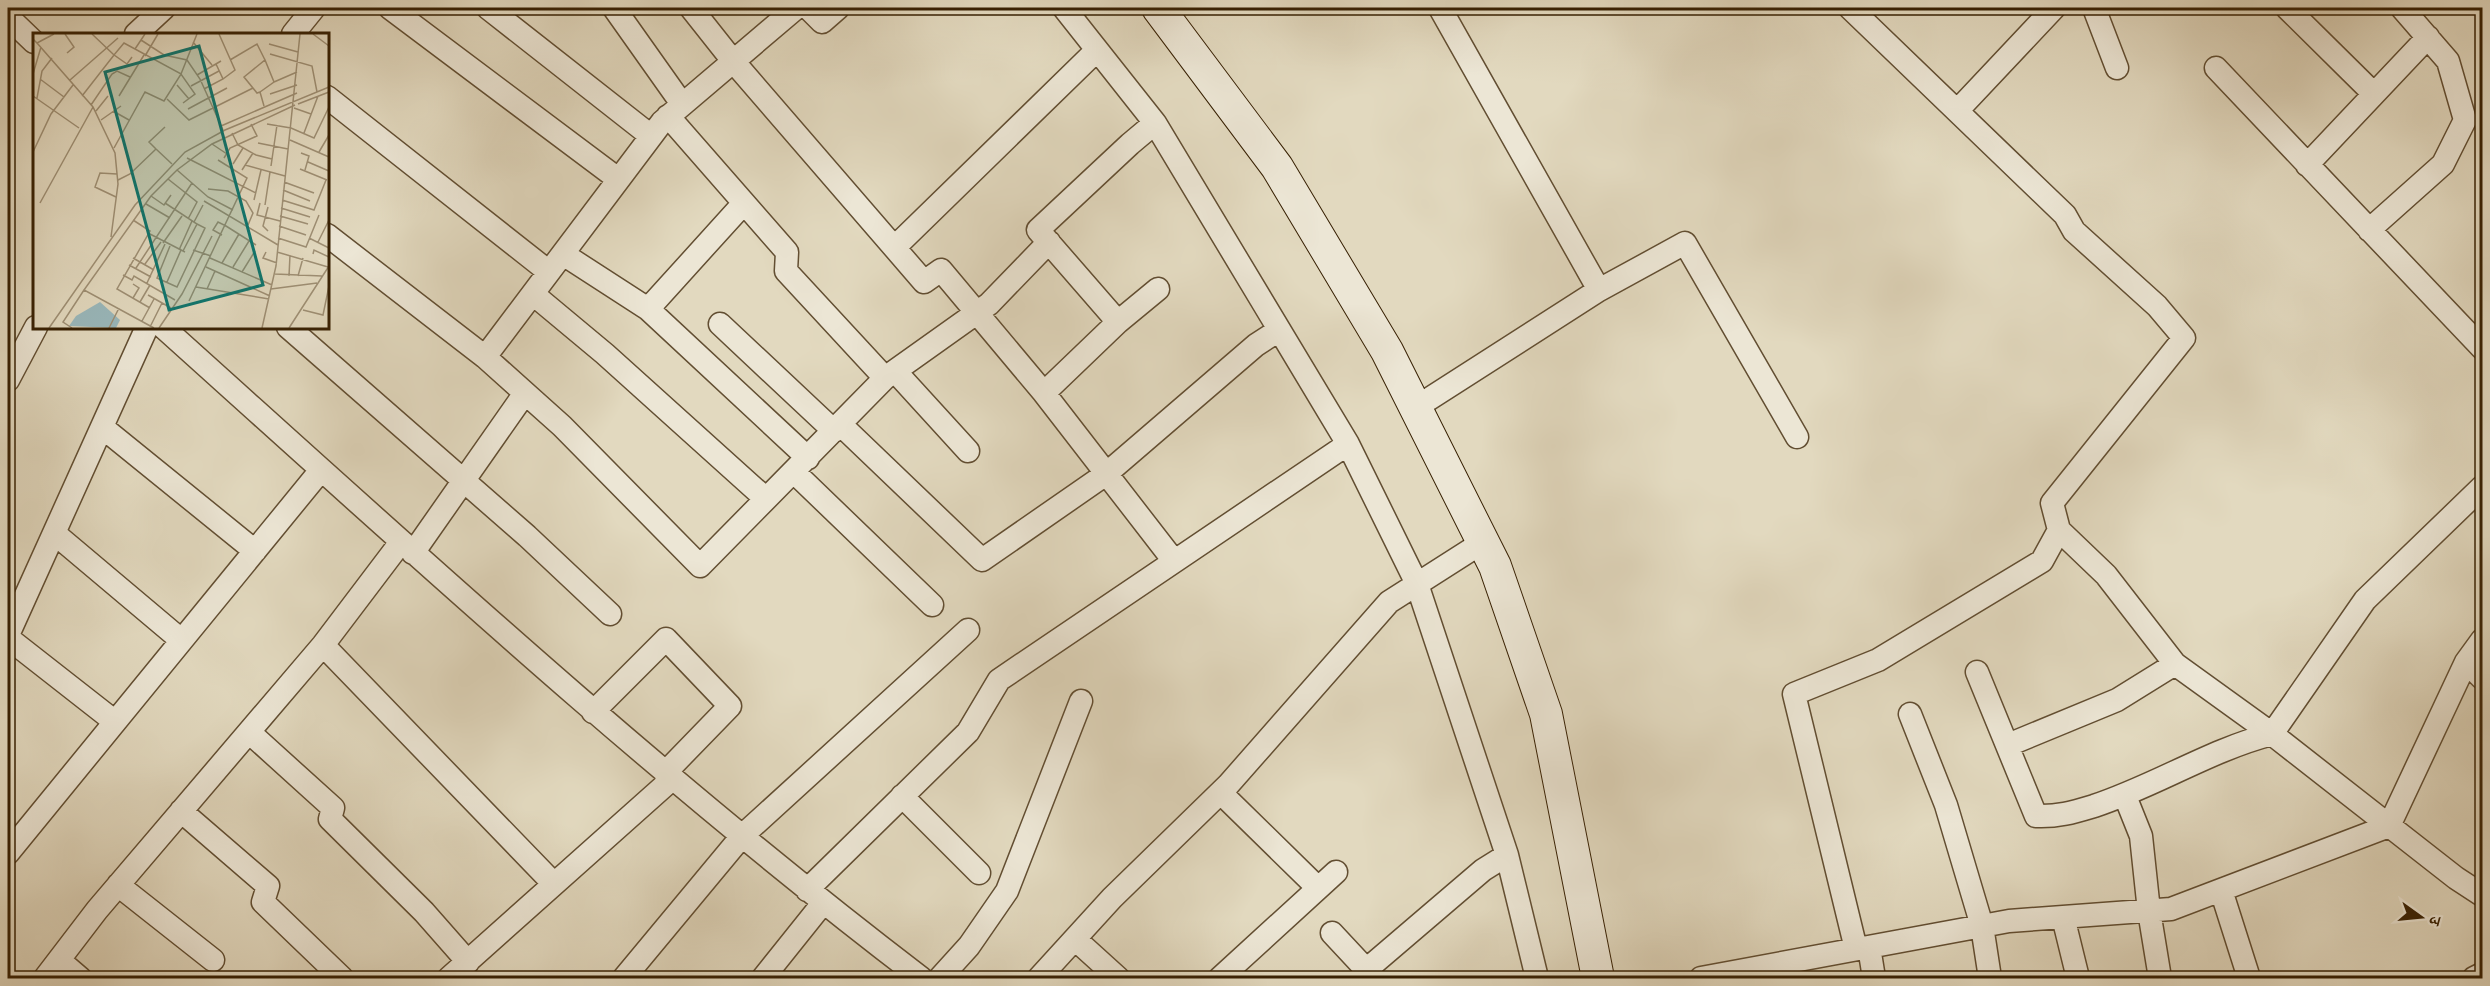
<svg xmlns="http://www.w3.org/2000/svg" width="2490" height="986" font-family="'IM FELL DW Pica','Noto Serif Devanagari',serif">
<style>
.lines{fill:none;stroke-linecap:round;stroke-linejoin:round}
.street-casing{stroke:#624e32;stroke-width:25}
.secondary-casing{stroke:#372003;stroke-width:34}
.street{stroke:#ece6d5;stroke-width:22}
.secondary{stroke:#ece6d5;stroke-width:32}
.inset-road{fill:none;stroke:#9e8f74;stroke-width:1.5}
.view{fill:#0f766e;fill-opacity:0.15;stroke:#0f766e;stroke-width:3}
.inset-edge{fill:none;stroke:#372003;stroke-width:3}
</style>
<rect width="100%" height="100%" fill="#e2d9bf"/>
<filter id="stains"><feTurbulence type="fractalNoise" baseFrequency=".00333" numOctaves="4"/><feColorMatrix values="0 0 0 0 .2 0 0 0 0 .09 0 0 0 0 .02 0 0 0 .5 -.17"/></filter>
<radialGradient id="worn" r=".72"><stop offset=".6" stop-color="#630" stop-opacity="0"/><stop offset="1" stop-color="#630" stop-opacity=".3"/></radialGradient>
<g class="lines">
<defs>
<path id="street" d="M390 8 618 179
M488 8 651 136
M614 8 682 104
M691 8 733 61 924 282 941 270 1044 393 1174 561
M808 8 822 22 838 8
M1064 8 1155 123 1348 444 1417 584 1507 855 1537 978
M1850 8 2065 215 2074 231 2157 306 2184 338 2052 503 2059 530 2106 575 2175 664 2272 734C2210 750 2155 786 2094 806 2074 812 2058 817 2036 816L1977 672
M2094 8 2117 68
M2287 8 2374 94
M8 17 34 42
M136 34 164 8
M293 34 314 8
M2216 68 2482 348
M327 97 549 272
M1957 111 2054 8
M668 116 787 252 786 271 885 378
M2307 165 2428 37
M2369 230 2443 164 2465 120 2448 61 2402 8
M327 235 485 357 562 426 700 566 766 499
M895 247 1097 50
M563 254 648 309 808 458
M1599 290 1685 243 1797 437
M533 294 605 354 766 499 885 378 989 304 1049 242
M648 309 744 203
M1118 322 1038 230 1130 144 1155 123
M720 324 834 431
M163 327C411 550 656 776 921 978
M288 327 527 536 610 614
M485 357 662 122 796 8
M895 371 968 451
M8 380 36 327
M1044 393 1118 322 1158 289
M1415 408 1599 290 1440 8
M840 424 982 560 1106 474 1256 345 1279 330
M102 427 255 551
M794 472 932 605
M2482 487 2365 600 2272 734 2456 878 2482 895
M54 533 181 640
M413 553 525 393
M8 635 147 327
M8 638 114 721
M323 645 554 884
M2466 662 2482 678
M593 712 666 639 730 706 665 773
M1910 714 1946 805 1982 926 1990 978
M249 732 333 808 330 819 424 912 468 962
M2008 745 2117 700 2175 664
M1221 793 1318 888
M902 796 979 873
M2125 796 2141 836 2149 911 2160 978
M181 811 268 886 263 902 342 978
M8 853 321 470
M118 885 213 960
M807 890 968 732 999 680 1348 444
M2221 890 2249 978
M2063 917 2078 978
M1332 933 1374 978
M1075 939 1118 978
M59 960 80 978
M1366 970 1483 870 1507 855
M45 978 97 910 323 645 401 542
M449 978 672 779
M624 978 742 836 968 630
M763 978 823 903
M940 978 969 946 1007 891 1081 701
M1039 978 1112 898 1228 785 1389 602 1483 542
M1220 978 1336 872
M1701 978 2009 921 2171 909 2389 826 2466 662 2482 640
M1874 978 1869 947 1856 949 1794 694 1878 660 2042 561 2059 530
M2474 978 2482 974"/>
<path id="secondary" d="M1158 8 1277 167 1387 351 1495 566 1546 714 1598 978"/>
</defs>
<use href="#street" class="street-casing"/>
<use href="#secondary" class="secondary-casing"/>
<use href="#street" class="street"/>
<use href="#secondary" class="secondary"/>
</g>
<g transform="translate(33 33)">
<rect width="296" height="296" fill="#e2d9bf"/>
<path d="M67 269 87 287 83 295 36 293 43 283Z" fill="#99b8bc"/>
<path class="inset-road" d="M32 1 41 14 34 20M59 1 81 22 91 10 148 41 164 1M186 1 202 37 190 46M280 1 296 13M0 6 4 10 21 1M108 7 131 22 154 27 167 46 190 97M160 9 179 32M4 10 60 74 82 120 85 151 78 204M236 11 265 19M102 16 112 1M237 21 279 33 284 59M112 23 125 1M197 27 224 11 232 27M0 41 8 14M164 42 188 28M7 46 31 64M37 47 85 5M241 49 264 39M144 52 156 66M158 53 186 38M171 56 190 46 183 31M227 59 241 49 232 27 211 44 224 60 227 59 231 73M237 61 264 52M0 63 46 95M49 63 81 22 94 31 99 24M86 63 111 22M4 65 9 38 19 25M134 66 156 87 220 55M265 71 296 59M58 72 79 41 84 38 97 44M261 75 278 81M155 76 194 55M63 78 75 63M80 78 96 87M68 87 88 73M234 91 258 95 281 105 296 74M188 93 264 60M199 100 205 112 223 122 239 126M271 100 285 63M257 107 296 124M225 110 255 116M179 111 194 121M81 115 112 59 131 68 148 41 162 61 150 70M123 116 116 109 132 94M0 119 18 81 40 52M286 119 296 102M268 120 276 123 272 137M154 125 223 160M191 125 197 115 224 103 218 91M275 129 296 138M200 131 210 115M212 132 252 143M238 133 244 92M267 136 294 147M144 137 175 164 200 177M209 137 220 120M135 146 164 169 155 186M85 147 97 141 123 116 139 131M251 149 281 160M175 156 195 158 213 168 220 180 215 192M250 157 277 168M118 163 131 172 138 162M83 164 62 154 67 140 84 141M221 167 228 137M249 167 281 177 293 147M171 168 245 212M7 170 60 74M132 170 164 191 150 218M227 170 224 182 247 188M113 171 137 185M232 172 237 139M235 174 230 193 235 198M248 175 277 184M247 183 275 191M100 187 117 198 84 256 117 275M161 189 170 172M193 193 223 212M246 193 273 202M115 200 152 219M189 202 180 197 185 189 193 193M245 205 273 214 286 182M276 205 296 215M285 209 296 187M130 210 149 183M137 213 124 245 144 254 172 195 164 191M146 217 159 188M160 217 178 223M233 219 230 225 244 230M244 219 295 234M280 221 281 217 296 224M100 225 121 237M177 225 239 252M189 230 206 201M112 231 128 209M96 232 118 244M173 234 237 263M200 234 216 208M103 235 159 150M209 239 222 218M242 241 289 243M90 242 99 247 101 243 142 267M256 243 257 222M265 243 270 225M134 249 148 217M114 250 132 211M100 251 106 255 100 265M163 254 236 266M174 256 182 238M238 256 284 250M115 262 138 275M156 268 214 145 185 127M107 269 117 252M270 277 290 282 296 253M109 288 121 266M117 294 129 270M16 295 102 172 152 119 192 97 296 54M39 295 30 289 51 257M76 295 86 275M121 295 51 257 118 163 144 137 179 111 262 72M126 295 149 261 179 203M229 295 243 233 267 1M256 295 296 233"/>
<path class="view" d="M166 13 230 252 136 277 72 39Z"/>
<rect width="296" height="296" class="inset-edge"/>
</g>
<rect width="2490" height="986" fill="none" stroke="#e2d9bf" stroke-width="30"/>
<rect x="9" y="9" width="2472" height="968" fill="none" stroke="#372003" stroke-width="3"/>
<rect x="15" y="15" width="2460" height="956" fill="none" stroke="#372003" stroke-width="1.5"/>
<g transform="translate(2421 917) rotate(105)" stroke="#ece6d5" stroke-width="4.5" paint-order="stroke">
<path d="M0-4.5L10 22L0 15L-10 22Z" fill="#372003"/>
<text y="-9" font-size="16" font-weight="bold" text-anchor="middle" fill="#372003">उ</text>
</g>
<rect width="100%" height="100%" filter="url(#stains)"/>
<rect width="100%" height="100%" fill="url(#worn)"/>
</svg>
